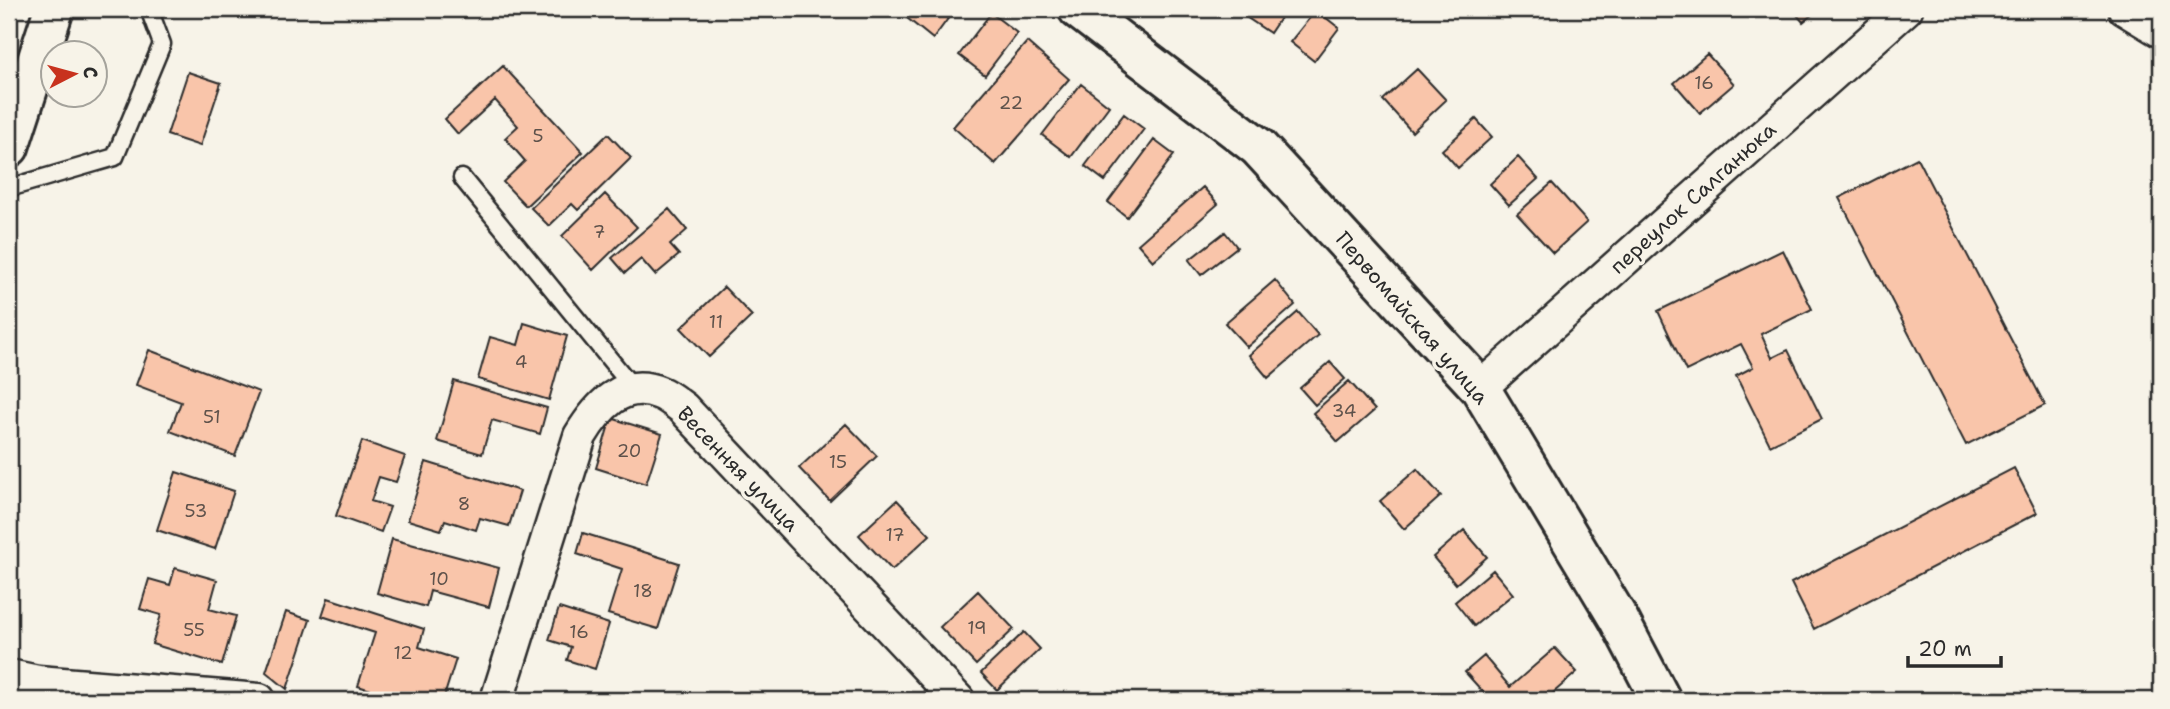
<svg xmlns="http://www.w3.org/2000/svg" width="2170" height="709" font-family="'Shantell Sans',sans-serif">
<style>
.building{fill:#f9c5aa;stroke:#2b2b2b;stroke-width:2}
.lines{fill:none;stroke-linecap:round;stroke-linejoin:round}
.lane-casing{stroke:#2b2b2b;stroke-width:21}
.street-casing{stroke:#2b2b2b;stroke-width:37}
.secondary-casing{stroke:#2b2b2b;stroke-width:44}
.lane{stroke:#f7f3e8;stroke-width:16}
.street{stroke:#f7f3e8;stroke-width:32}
.secondary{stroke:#f7f3e8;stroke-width:38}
.labels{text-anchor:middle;stroke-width:7;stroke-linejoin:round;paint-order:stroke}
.number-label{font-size:18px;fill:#5e524b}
.street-label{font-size:21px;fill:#2b2b2b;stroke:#f7f3e8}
</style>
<rect width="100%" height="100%" fill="#f7f3e8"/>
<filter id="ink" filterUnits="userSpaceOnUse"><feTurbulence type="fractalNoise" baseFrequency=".0143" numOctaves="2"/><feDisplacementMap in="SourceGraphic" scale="14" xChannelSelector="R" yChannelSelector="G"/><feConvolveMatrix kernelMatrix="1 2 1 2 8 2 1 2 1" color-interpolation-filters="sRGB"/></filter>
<g filter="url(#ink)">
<path class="building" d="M914 9H955L933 39 907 18Z
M1239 9H1286L1270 33 1237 11Z
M1792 9H1819L1803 22Z
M1316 10 1339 28 1314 61 1290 42Z
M991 13 1017 33 985 75 959 55Z
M1027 42 1069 79 995 164 953 127Z
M1707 54 1734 84 1700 113 1674 83Z
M503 66 583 152 526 206 503 182 525 161 505 138 518 126 495 100 458 134 445 119Z
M1417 69 1446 100 1412 132 1383 100Z
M188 72 221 83 200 146 167 135Z
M1081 84 1109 106 1071 157 1042 135Z
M1124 114 1144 129 1105 181 1085 166Z
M1476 119 1492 137 1458 168 1442 150Z
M608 134 631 158 578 210 572 204 549 226 531 208Z
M1154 140 1174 155 1127 217 1108 202Z
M1518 157 1538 179 1509 205 1490 184Z
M1917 158 2045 405 1966 445 1839 198Z
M1552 183 1587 222 1553 253 1517 214Z
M1203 187 1218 204 1153 261 1138 244Z
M605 194 637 227 593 270 562 236Z
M669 209 687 230 670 245 679 255 655 275 641 259 625 273 612 258Z
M1225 232 1237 247 1201 275 1189 260Z
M1783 250 1812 309 1761 334 1772 358 1788 350 1822 419 1770 445 1736 376 1753 367 1741 344 1686 371 1658 311Z
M1275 280 1295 305 1247 347 1225 323Z
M724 287 752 316 709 357 681 328Z
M1298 312 1318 335 1268 378 1249 355Z
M524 323 567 336 549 400 478 379 490 337 518 345Z
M149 350 259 392 235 456 170 431 181 402 136 385Z
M1330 362 1345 379 1315 405 1300 388Z
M454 381 547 408 540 434 492 420 482 454 437 441Z
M1349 381 1375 410 1338 442 1313 413Z
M611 418 662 434 646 484 596 468Z
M846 424 877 456 830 501 799 468Z
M362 441 405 456 396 482 379 477 371 501 390 507 381 532 336 516Z
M426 462 520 491 509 526 480 518 476 530 445 520 441 530 408 520Z
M2014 468 2037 513 1814 629 1791 583Z
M1417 469 1441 496 1404 529 1380 501Z
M176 472 234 491 215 549 157 530Z
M897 500 930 535 892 570 859 535Z
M1464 530 1487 557 1456 584 1433 557Z
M583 533 679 563 658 629 608 614 622 569 577 554Z
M392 539 499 568 489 607 430 591 426 607 377 593Z
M175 568 217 580 209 609 236 616 222 665 152 644 161 615 140 609 149 579 170 585Z
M1493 570 1513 594 1474 626 1455 602Z
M978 591 1014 629 976 665 940 627Z
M328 598 424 629 419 647 456 659 443 700H403L358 686 375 633 322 616Z
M559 608 609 624 595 669 567 660 571 647 549 640Z
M286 612 310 620 287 689 266 672Z
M1024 632 1040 649 997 690 981 673Z
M1555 648 1577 672 1545 700H1490L1465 672 1484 656 1510 687Z"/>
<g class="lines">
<defs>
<path id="lane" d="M462 178 634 389
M9 188 115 157 162 44 149 9"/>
<path id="street" d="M2125 9 2161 31
M1480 388 1906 9
M9 676 38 682 259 700
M497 700 580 436C597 408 622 377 660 393 668 396 676 403 683 408L958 700"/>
<path id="secondary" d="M1078 9 1258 147 1480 388 1618 618 1661 700
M9 147 54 9"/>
</defs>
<use href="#lane" class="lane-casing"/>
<use href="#street" class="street-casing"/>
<use href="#secondary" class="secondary-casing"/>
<use href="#lane" class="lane"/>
<use href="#street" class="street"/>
<use href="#secondary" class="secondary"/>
</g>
</g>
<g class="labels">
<g class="number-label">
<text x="1704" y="89">16</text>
<text x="1011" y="109">22</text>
<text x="538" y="142">5</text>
<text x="599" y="238">7</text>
<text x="716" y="328">11</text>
<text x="521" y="368">4</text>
<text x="1344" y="417">34</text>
<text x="212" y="423">51</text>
<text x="629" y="457">20</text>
<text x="838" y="468">15</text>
<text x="464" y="510">8</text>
<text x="196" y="517">53</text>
<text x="895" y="541">17</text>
<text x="439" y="585">10</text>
<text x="643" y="597">18</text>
<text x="977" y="634">19</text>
<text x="194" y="636">55</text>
<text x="579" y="638">16</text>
<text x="403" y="659">12</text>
</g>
<g class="street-label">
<text transform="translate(1693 198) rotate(-42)" y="7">переулок Салганюка</text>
<text transform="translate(1412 318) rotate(49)" y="7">Первомайская улица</text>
<text transform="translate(738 469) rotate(46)" y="7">Весенняя улица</text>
</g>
</g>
<rect width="2170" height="709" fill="none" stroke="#f7f3e8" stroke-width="35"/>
<rect x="18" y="18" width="2135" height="674" fill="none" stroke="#2b2b2b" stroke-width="2.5" filter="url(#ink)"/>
<g transform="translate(74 74) rotate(84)"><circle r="33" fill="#f7f3e8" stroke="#a5a39c" stroke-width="2"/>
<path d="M0-5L12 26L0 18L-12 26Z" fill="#c8321e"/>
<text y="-10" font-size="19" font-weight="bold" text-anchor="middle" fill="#2b2b2b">С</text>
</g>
<path d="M1908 656v10h93v-10" fill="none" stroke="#2b2b2b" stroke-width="3.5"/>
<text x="1918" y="656" font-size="21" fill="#2b2b2b" stroke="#f7f3e8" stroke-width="5" paint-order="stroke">20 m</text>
</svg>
